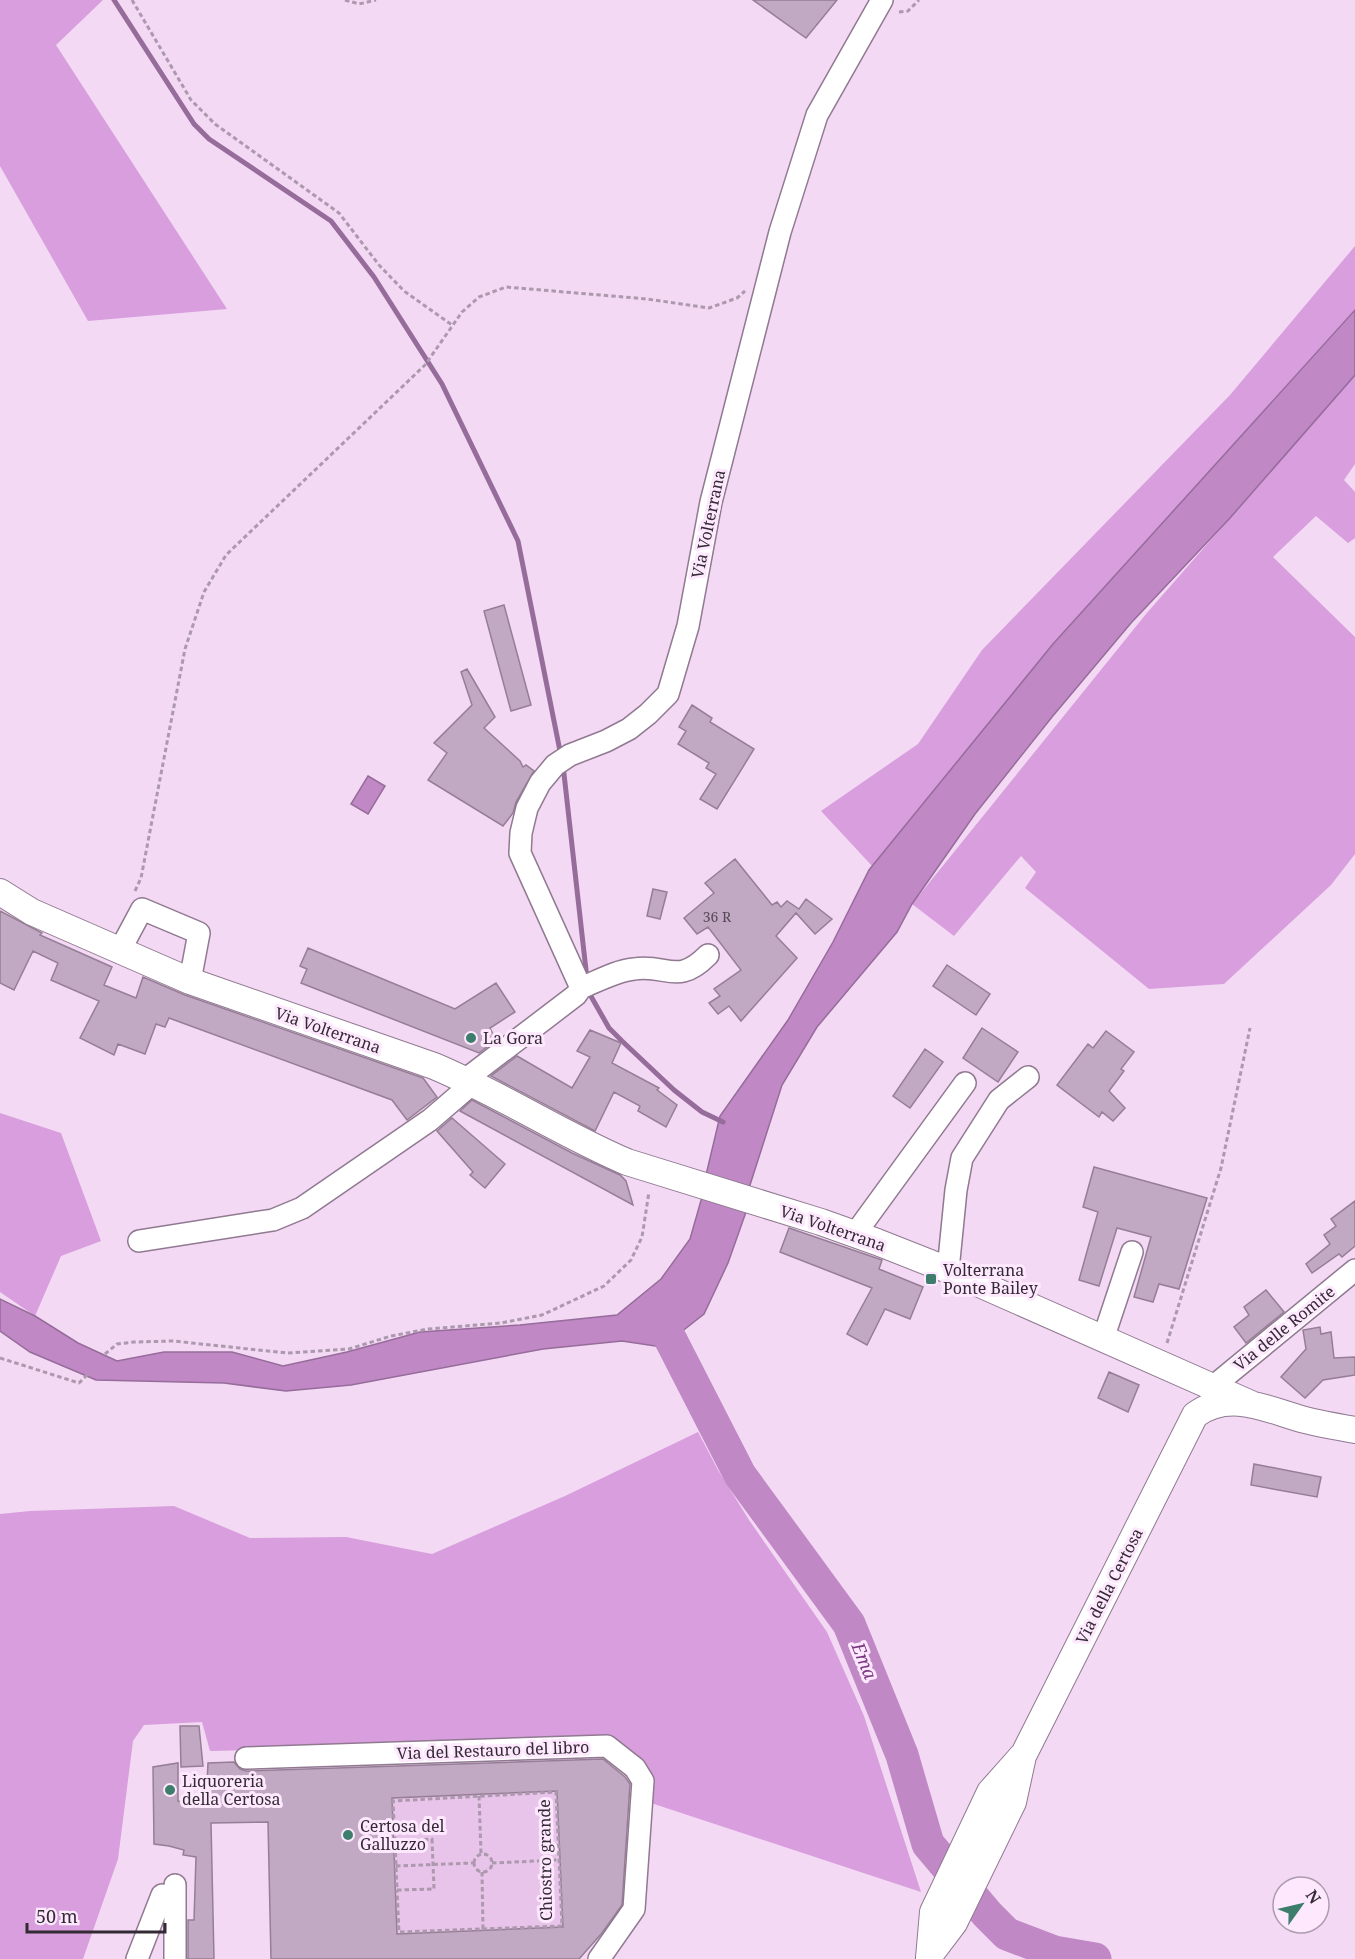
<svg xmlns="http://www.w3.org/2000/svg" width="1355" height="1959" font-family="'Noto Serif',serif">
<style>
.green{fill:#e8c3ea}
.forest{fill:#d89edd}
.water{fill:#c188c6;stroke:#966c9a;stroke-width:1.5}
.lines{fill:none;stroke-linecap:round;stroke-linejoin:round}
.stream{stroke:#966c9a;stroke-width:5}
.river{stroke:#c188c6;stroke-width:33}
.building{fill:#c2a9c3;stroke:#957e96;stroke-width:1.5;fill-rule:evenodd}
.minor-casing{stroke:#907991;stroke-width:24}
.major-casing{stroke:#907991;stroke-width:28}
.path{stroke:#ad99ae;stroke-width:3;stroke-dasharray:4.5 3;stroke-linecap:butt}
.minor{stroke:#fff;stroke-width:21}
.major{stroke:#fff;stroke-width:26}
.poi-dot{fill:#3d7d6c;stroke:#fde8fe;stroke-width:2}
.labels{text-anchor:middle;stroke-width:6;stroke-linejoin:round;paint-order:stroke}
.number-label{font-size:14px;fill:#574a58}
.street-label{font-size:16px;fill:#332a34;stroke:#fde8fe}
.poi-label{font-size:16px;fill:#332a34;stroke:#fde8fe;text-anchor:start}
.water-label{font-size:18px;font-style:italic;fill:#7a3681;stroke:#fde8fe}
</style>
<rect width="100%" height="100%" fill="#f3d9f4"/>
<path class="green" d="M557 1791 563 1927 397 1934 392 1798Z"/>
<path class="forest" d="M0 0H103L56 45 227 309 88 321 0 166Z
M1355 246V310L1053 644 873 867 821 811 918 744 982 650 1230 395Z
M1355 375V464L1344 480 1355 492V538L1348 543 1316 516 1273 557 1355 637V854L1331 885 1224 984 1149 989 1025 888 1036 872 1021 856 954 936 912 904 1146 614Z
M0 1113 61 1133 101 1241 61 1256 35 1316 0 1292Z
M698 1432 718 1470 749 1520 827 1632 864 1716 921 1892 651 1803 613 1743 210 1751 202 1722 144 1725 133 1741 118 1859 83 1959H0V1514L30 1511 174 1506 250 1538 346 1537 432 1554 565 1496Z"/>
<path class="water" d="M1355 310V375L1230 518 1131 623 1052 717 975 814 912 904 897 932 817 1027 782 1085 749 1188 706 1175 720 1116 788 1020 833 942 869 870 1053 644Z
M368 776 385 786 368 814 351 804Z
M702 1197 746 1212 728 1263 704 1314 662 1347 622 1341 543 1349 351 1385 286 1391 224 1383 96 1380 30 1352 0 1331V1299L35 1316 78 1343 117 1361 164 1352H232L283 1366 347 1352 420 1332 520 1325 617 1315 661 1279 690 1239Z"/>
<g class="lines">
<path class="stream" d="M114 0 194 124 209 139 331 221 374 277 442 384 518 541 561 756
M563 765 587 979
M588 991 609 1028 622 1041 674 1090 702 1112 723 1122"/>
<path class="river" d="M657 1313 740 1475 849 1624 902 1755 928 1844 987 1914 1007 1934 1054 1952 1095 1959"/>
</g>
<path class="building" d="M753 0H837L806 38Z
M504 605 531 705 511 711 484 611Z
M467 669 495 717 484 728 520 761 523 767 526 765 534 771 516 802 513 813 503 826 428 780 447 753 434 743 472 705 461 672Z
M692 705 712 718 710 722 754 749 717 809 700 799 716 774 706 768 709 763 678 744 686 731 679 727Z
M735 859 772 905 777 902 781 907 787 901 799 909 806 899 832 919 815 934 796 913 776 936 797 958 741 1021 729 1006 718 1014 709 1003 720 996 714 989 741 970 708 927 697 934 684 918 714 893 705 883Z
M653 889 667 892 660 919 647 916Z
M0 911 42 933 40 935 112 967 104 985 136 998 143 977 185 995 423 1078 437 1097 407 1120 392 1100 169 1018 165 1027 156 1024 145 1054 118 1044 114 1055 80 1038 99 1001 51 980 58 963 33 951 14 990 0 983Z
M308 948 455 1009 496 983 515 1012 490 1028 496 1040 479 1053 301 983 307 969 300 966Z
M947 965 990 994 976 1015 933 986Z
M982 1028 1018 1052 998 1082 963 1058Z
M590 1030 621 1043 612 1063 659 1088 657 1090 677 1105 666 1127 638 1111 640 1106 614 1092 595 1131 491 1076 517 1056 572 1088 590 1057 577 1051Z
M1106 1031 1134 1052 1121 1069 1124 1071 1109 1091 1125 1108 1113 1121 1102 1112 1099 1117 1057 1085 1088 1044 1093 1048Z
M925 1049 943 1062 910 1108 893 1096Z
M472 1100 572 1153 620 1175 626 1181 633 1205 460 1111Z
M452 1118 505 1164 485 1188 470 1175 473 1172 437 1131Z
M1094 1167 1207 1198 1179 1289 1159 1284 1153 1302 1134 1297 1151 1237 1117 1228 1099 1286 1079 1280 1098 1212 1083 1207Z
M1355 1201V1246L1342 1257 1339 1254 1312 1273 1306 1264 1330 1244 1324 1235 1336 1226 1331 1219Z
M789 1228 882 1260 879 1269 923 1287 910 1319 885 1309 867 1345 847 1334 872 1288 780 1252Z
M1266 1290 1284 1312 1246 1343 1234 1327 1249 1315 1244 1307Z
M1320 1327 1321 1334 1331 1332 1334 1358 1355 1357V1375L1323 1380 1305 1398 1281 1377 1306 1349 1303 1330Z
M1109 1372 1139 1385 1128 1412 1098 1398Z
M1254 1464 1321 1477 1317 1497 1251 1485Z
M180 1726H199L203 1766 181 1767Z
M603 1759 625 1777 630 1784 622 1905 602 1933 579 1959H271L268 1822 211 1823 214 1959H188V1920H194L196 1857 183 1855 184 1850 169 1846 154 1844 153 1767 178 1763V1801L206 1803 208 1763 234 1762 240 1769 246 1771ZM557 1791 563 1927 397 1934 392 1798Z"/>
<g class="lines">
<defs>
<path id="minor" d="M119 952 142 909 199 933 190 981
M581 988C598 981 615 971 634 969 668 964 677 986 708 955
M466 1079 576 995 581 988 520 853 521 833 527 808 540 783 555 765 570 755 606 741 629 729 648 714 668 694 688 626 711 502 780 232 817 115 882 0
M855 1234 965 1083
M139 1241 273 1220 302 1208 430 1120 473 1083
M948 1270 956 1190 962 1158 999 1100 1028 1077
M1103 1339 1132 1252
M1215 1387 1221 1380 1355 1270
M246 1758 607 1746 635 1768 643 1781 634 1909 599 1959
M137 1959 162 1895
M175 1959V1885"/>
<path id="major" d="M0 892 32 912 190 981 434 1066C501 1094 561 1134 627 1162L821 1222 877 1242 948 1270 1251 1404
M929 1956 954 1923 1013 1802 1023 1756 1195 1415C1230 1389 1268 1410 1305 1420 1321 1424 1338 1427 1355 1430
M929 1958 933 1912 990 1792 1022 1756"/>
</defs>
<use href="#minor" class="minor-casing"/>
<use href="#major" class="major-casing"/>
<path class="path" d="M132 0 191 100 215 124 339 213 379 265 404 291 452 325
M345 0 359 4 376 0
M899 12 908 11 919 0
M135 891 141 878 185 649 204 592 226 555 425 365 462 312 479 297 506 287 647 299 709 308 737 298 745 291
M1167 1343 1221 1168 1250 1028
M105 1354 117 1344 134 1342 173 1341 287 1353 349 1349 391 1336 428 1329 501 1323 542 1315 604 1286 631 1260 642 1237 649 1192
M0 1358 79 1383 89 1373
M479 1796 481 1853
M432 1839 434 1889 397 1890 395 1841Z
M395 1841 393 1801 556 1792 562 1926 399 1932 397 1890
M474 1863a9 9 0 1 1 18 0a9 9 0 1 1-18 0Z
M492 1863 559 1860
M396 1866 473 1863
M482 1872 483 1929"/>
<use href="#minor" class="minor"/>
<use href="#major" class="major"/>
</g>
<g class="poi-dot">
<circle cx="471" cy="1038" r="6"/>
<rect x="925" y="1273" width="12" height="12" rx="3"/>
<circle cx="170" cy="1790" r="6"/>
<circle cx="348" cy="1835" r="6"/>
</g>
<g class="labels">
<g class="number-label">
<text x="717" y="922">36 R</text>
</g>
<g class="street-label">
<text transform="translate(708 524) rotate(-78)" y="6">Via Volterrana</text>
<text transform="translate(328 1030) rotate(19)" y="6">Via Volterrana</text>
<text transform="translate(833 1228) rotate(19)" y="6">Via Volterrana</text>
<text transform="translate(1284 1328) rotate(-39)" y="6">Via delle Romite</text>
<text transform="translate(1109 1586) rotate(-63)" y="6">Via della Certosa</text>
<text transform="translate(493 1750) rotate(-2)" y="6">Via del Restauro del libro</text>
<text transform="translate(545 1860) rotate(-91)" y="6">Chiostro grande</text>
</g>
<g class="poi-label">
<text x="483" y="1044">La Gora</text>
<text x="943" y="1276">Volterrana<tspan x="943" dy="18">Ponte Bailey</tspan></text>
<text x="182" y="1787">Liquoreria<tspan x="182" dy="18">della Certosa</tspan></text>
<text x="360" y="1832">Certosa del<tspan x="360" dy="18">Galluzzo</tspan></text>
</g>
<g class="water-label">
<text transform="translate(864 1661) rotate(68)" y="6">Ema</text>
</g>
</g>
<g transform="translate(1301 1905) rotate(56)"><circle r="28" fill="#fde8fe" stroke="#ac9cad" stroke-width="1.5"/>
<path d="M0-4.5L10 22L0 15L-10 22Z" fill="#3d7d6c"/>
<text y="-9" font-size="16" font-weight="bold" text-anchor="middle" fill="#332a34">N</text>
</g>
<path d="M27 1923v9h138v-9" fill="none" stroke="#332a34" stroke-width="3"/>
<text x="36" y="1923" font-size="18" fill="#332a34" stroke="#fde8fe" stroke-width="4.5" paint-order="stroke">50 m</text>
</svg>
